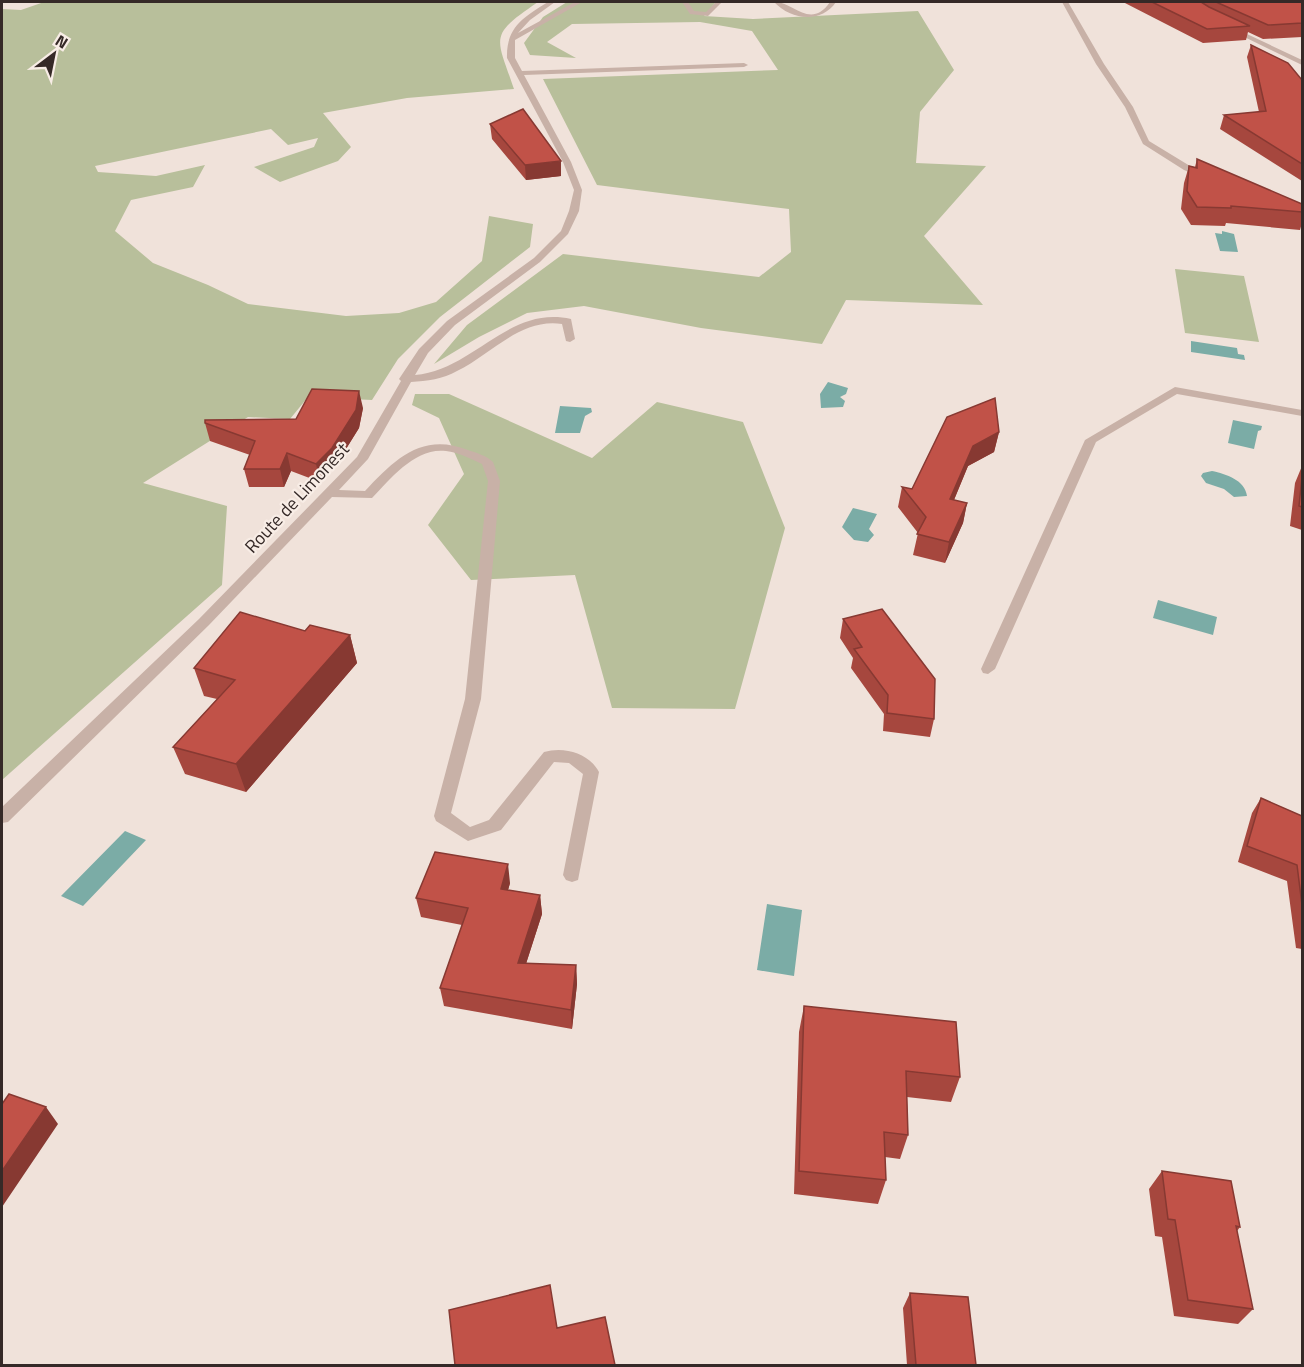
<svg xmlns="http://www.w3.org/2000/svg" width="1304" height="1367" font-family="'Titillium Web',sans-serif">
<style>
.green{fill:#b8bf9b}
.water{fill:#7baca6}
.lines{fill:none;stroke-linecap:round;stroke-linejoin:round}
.minor{fill:#c8b1a7;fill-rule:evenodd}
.wall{fill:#a6473e}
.shaded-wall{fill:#873932}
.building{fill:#c15248;stroke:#873932;stroke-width:1.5}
.labels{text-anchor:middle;stroke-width:4.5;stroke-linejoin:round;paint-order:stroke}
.far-street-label{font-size:18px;fill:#352927;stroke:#f8ede6}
</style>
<rect width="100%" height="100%" fill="#f0e2da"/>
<path class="green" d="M44 2H538C488 36 496 36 514 89L407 98 323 113 351 147 338 161 280 182 254 167 314 147 318 138 288 145 271 129 95 166 98 172 156 176 205 165 193 187 131 200 115 231 153 263 208 285 248 304 346 316 399 313 436 302 482 261 489 216 533 224 530 247 440 317 398 359 372 400 308 397 290 419 248 417 143 483 227 506 222 585 2 780V9L21 10Z
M567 2H716L704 16 753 19 918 11 954 70 920 112 916 163 986 166 924 236 983 305 846 300 822 344 701 328 584 306 527 313 479 337 434 364 467 325 563 254 759 277 791 252 789 209 597 185 543 79 778 70 752 31 700 22 572 24 547 42 576 58 530 55 524 43 543 17Z
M1175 269 1244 276 1259 342 1185 333Z
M415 394H449L592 458 657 402 743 422 785 528 735 709 612 708 575 575 471 580 428 525 464 474 439 418 412 405Z"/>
<path class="water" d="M1222 231 1234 234 1238 252 1220 251 1215 233 1222 234Z
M1191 341 1237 348 1238 354 1244 355 1245 360 1191 352Z
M828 382 848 388 846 394 840 397 845 401 843 407 821 408 820 394Z
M560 406 591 408 592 412 585 416 580 433H555Z
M1233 420 1262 426 1261 430 1258 431 1254 449 1228 443Z
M1212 471C1226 474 1245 480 1247 496L1234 497 1224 489 1206 483 1201 476 1203 473Z
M853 508 877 514 869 529 874 535 868 542 854 540 842 527Z
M1158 600 1217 617 1213 635 1153 618Z
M125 831 146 840 83 906 61 896Z
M767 904 802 910 794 976 757 970Z"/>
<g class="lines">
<path class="minor" d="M548 2H555L530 20 518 33 575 2H582L515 40V58L522 71 744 63 748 65 744 67 524 75 571 162 582 190 579 211 568 234 540 262 455 325 428 353 415 375C474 370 508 305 571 319L575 339 570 342 566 341 562 324C520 318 492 354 457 371 443 379 427 381 411 382L368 459 339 490 365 491C395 459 422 432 468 450 477 453 487 456 493 462L500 481 481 699 451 813 470 827 489 820 544 752C564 746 589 753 599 772L578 880 572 882 566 880 563 875 583 774 569 763 554 762 501 830 468 841 436 821 434 816 465 699 488 481 482 464C471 459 458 452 446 451 416 447 391 478 372 498L332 497 209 625 8 822 2 823V807L199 619 357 457 401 381 399 379 419 349 447 321 534 258 561 231 569 211 574 190 563 162 507 58C506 27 524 17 548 2Z
M682 2H688L694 11 706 12 716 2H722L708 16 690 14Z
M774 2C792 0 810 31 830 2H836C821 24 791 20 774 2Z
M1062 2H1068L1104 64 1133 107 1149 141 1190 166 1209 174V178H1203L1184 170 1143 144 1125 107 1096 64Z
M1228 27H1232L1302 60V65L1228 29Z
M1175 387 1302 410V416L1177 394 1096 442 995 669 988 674 983 673 981 669 1085 440Z"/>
</g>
<path class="wall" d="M1123 2H1302V37L1263 39 1248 32 1246 40 1203 43Z
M1251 45 1302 80V181L1220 129 1224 115 1259 112 1247 57Z
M490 124 561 176 526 180 492 139Z
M1197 159 1302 212V223L1300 230 1226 223 1225 226 1191 225 1181 209 1184 183 1189 166 1195 167Z
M363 408 359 428 336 465 320 482 291 471 284 487H249L244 469 250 455 210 441 205 423 296 419Z
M999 432 994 452 968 466 954 500 967 503 963 523 945 563 913 555 918 533 898 507 902 487 912 489Z
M1302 466V530L1290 526 1295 483Z
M843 619 934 719 930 737 883 731 884 714 851 668 853 658 840 638Z
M305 631 350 635 357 663 246 792 185 774 173 747 217 699 204 696 194 668Z
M1261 798 1302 816V949L1296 948 1287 881 1238 862 1252 813Z
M510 883 508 890 540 895 542 914 526 964 576 965 577 984 572 1029 444 1006 440 988 462 925 421 917 416 898Z
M804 1006 960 1077 951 1102 907 1097 908 1135 900 1159 885 1157 886 1180 878 1204 794 1194 799 1032Z
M1162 1171 1240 1227 1237 1231 1253 1309 1238 1324 1174 1316 1162 1237 1155 1236 1149 1189Z
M910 1293 976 1365H907L903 1308Z"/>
<path class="shaded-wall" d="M561 161V176L526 180 525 165Z
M359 391 363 408 359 428 336 465 320 482 316 464Z
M999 432 994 452 968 466 946 519 950 499 973 446Z
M287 453 291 471 284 487 280 469Z
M967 503 963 523 945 563 949 542Z
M350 635 357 663 246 792 236 764Z
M508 864 510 883 503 908 501 889Z
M540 895 542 914 520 982 518 963Z
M576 965 577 984 572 1029 571 1010Z
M46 1107 58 1124 2 1207V1171Z"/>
<path class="building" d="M1152 2H1201L1209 7 1250 26 1207 29Z
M1216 2H1302V23L1268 25Z
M1251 45 1288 63 1302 80V164L1224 115 1266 111Z
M523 109 561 161 525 165 490 124Z
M1197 159 1302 204V212L1231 206V208L1197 207 1187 191 1189 166 1197 168Z
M312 389 359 391 356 410 332 448 316 464 287 453 280 469H244L255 441 205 423V420L296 419Z
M995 398 999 432 973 446 950 499 967 503 949 542 917 534 926 517 902 487 912 489 947 417Z
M1302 477V507L1299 506Z
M882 609 935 679 934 719 887 713 888 695 854 649 862 647 843 619Z
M240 612 305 631 310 625 350 635 236 764 173 747 235 680 194 668Z
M1261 798 1302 816V905L1297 865 1247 846Z
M435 852 508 864 501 889 540 895 518 963 576 965 571 1010 440 988 468 908 416 898Z
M804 1006 956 1022 960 1077 906 1071 908 1135 884 1132 886 1180 799 1171Z
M9 1094 46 1107 2 1171V1104Z
M1162 1171 1231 1181 1240 1227 1236 1226 1253 1309 1188 1300 1175 1220 1168 1219Z
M550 1285 557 1328 605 1317 615 1365H455L449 1310Z
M910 1293 968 1297 976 1365H916Z"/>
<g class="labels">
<g class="far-street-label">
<text transform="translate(297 498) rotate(-47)" y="6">Route de Limonest</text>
</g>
</g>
<rect width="1304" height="1367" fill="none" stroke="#352927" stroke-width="6"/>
<g transform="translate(54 54) rotate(32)" stroke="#f8ede6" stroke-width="4.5" paint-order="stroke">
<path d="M0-4.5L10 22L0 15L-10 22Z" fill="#352927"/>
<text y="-9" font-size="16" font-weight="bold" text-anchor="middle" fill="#352927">N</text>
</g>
</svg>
